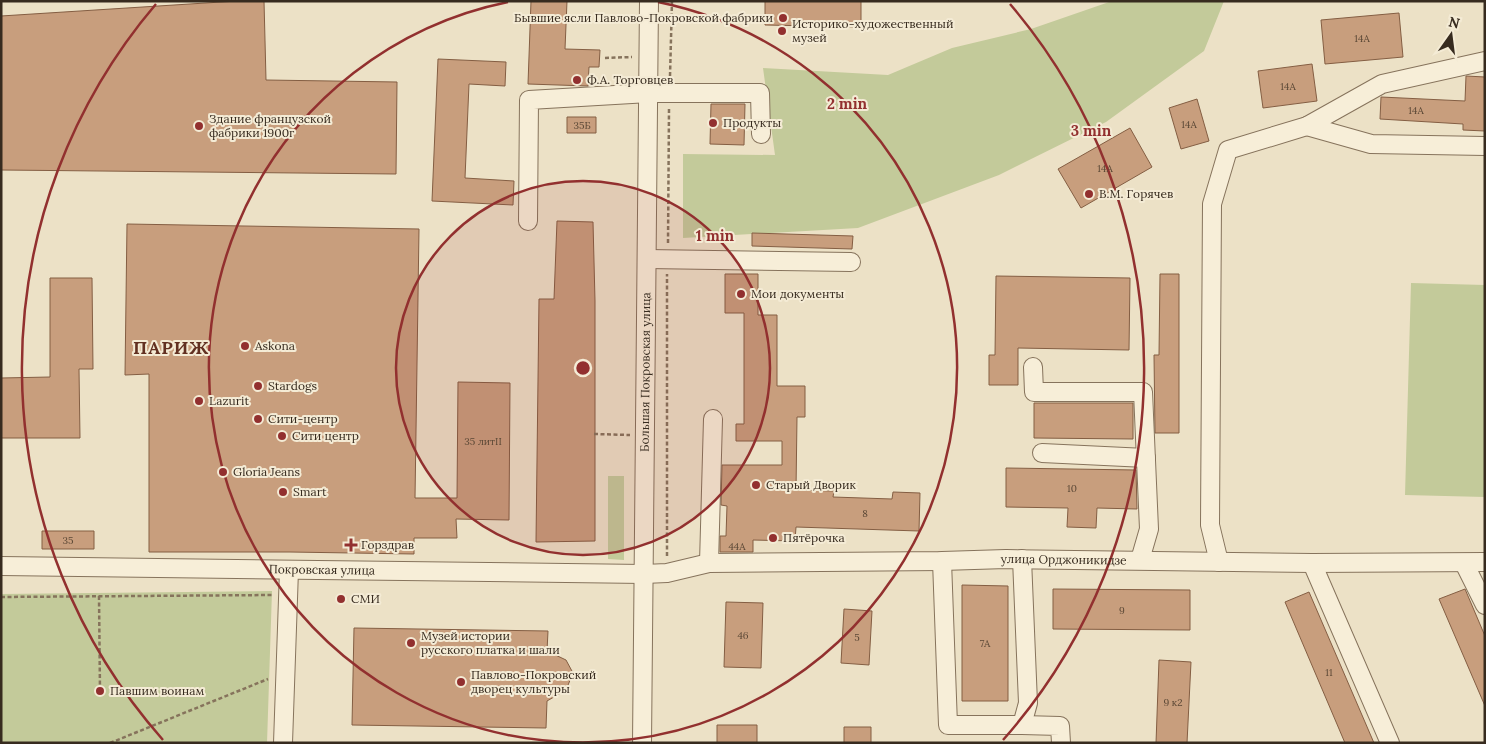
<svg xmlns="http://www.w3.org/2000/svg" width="1486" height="744" font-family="Lora,serif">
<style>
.green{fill:#c3ca9a}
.building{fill:#c89e7d;stroke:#845e43}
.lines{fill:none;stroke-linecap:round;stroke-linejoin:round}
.minor-casing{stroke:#86735c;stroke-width:20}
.path{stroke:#86735c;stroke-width:2.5;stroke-dasharray:4 2.5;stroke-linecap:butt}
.minor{stroke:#f7eed8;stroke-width:18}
.ring{fill:none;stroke:#92302f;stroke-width:2.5}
.poi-dot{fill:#92302f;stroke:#f4ebd5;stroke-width:2}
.labels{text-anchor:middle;stroke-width:4;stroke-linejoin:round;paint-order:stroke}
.number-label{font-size:10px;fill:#5b4836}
.poi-label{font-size:12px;fill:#372b1f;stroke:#f4ebd5;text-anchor:start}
.street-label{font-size:12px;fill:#372b1f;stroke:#f4ebd5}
.district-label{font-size:18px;font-weight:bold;letter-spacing:1px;fill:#623021;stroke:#f4ebd5}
.centre{fill:#92302f;stroke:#f4ebd5;stroke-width:2.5}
.ring-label{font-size:15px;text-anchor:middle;font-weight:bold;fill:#92302f;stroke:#f4ebd5;stroke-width:4;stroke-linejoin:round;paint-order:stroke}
</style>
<rect width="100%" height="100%" fill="#ece1c6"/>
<path class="green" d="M1112 1H1224L1204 51 1106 122 999 175 858 228 683 238V154L775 155 763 68 888 75 952 48 1031 29Z
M1411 283 1485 285V497L1405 495Z
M608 476H624V560L608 559Z
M272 591 267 743H1V594Z"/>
<path class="building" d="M237 1H264L266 80 397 82 396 174 1 170V16Z
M531 1H567L565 49 600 50 599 67H589L588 86 528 84Z
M765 1H861V27L765 25Z
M1399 13 1403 57 1325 64 1321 20Z
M438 59 506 62 505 86 469 84 465 178 514 181 513 205 432 201Z
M1312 64 1317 101 1263 108 1258 71Z
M1466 76 1485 77V131L1463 130V124L1380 119 1381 97 1465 101Z
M1197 99 1209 141 1181 149 1169 108Z
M711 104H745L744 145 710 144Z
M567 117H596V133H567Z
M1130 128 1152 167 1081 208 1058 169Z
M557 221 593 222 595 301V541L536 542 539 299H554Z
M127 224 419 229 415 498H457L458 382 510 383 509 520 456 519 457 538H414V554L290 552H149V374L125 375Z
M752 233 853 236 852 249 752 246Z
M725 274H758V315H777V386H805V417H797L796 490 834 491 833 497 892 499 893 492 920 493 919 531 796 527 795 541 753 540V552H720V536H726L727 506 721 505 722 465H782V441H736V424H744V313H725Z
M1160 274H1179V433H1155L1154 355H1159Z
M996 276 1130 278 1129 350 1018 348V385H989V355H995Z
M50 278H92L93 369H79L80 438H1V378L50 377Z
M1034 403H1133V439L1034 438Z
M1006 468 1136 470 1137 509 1097 508 1096 528 1067 527 1068 508 1006 507Z
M42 531H94V549H42Z
M962 585 1008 586V701H962Z
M1053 589 1190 590V630L1053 629Z
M1465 589 1485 636V706L1439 599Z
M1309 592 1374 743H1345L1285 602Z
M726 602 763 603 761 668 724 667Z
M844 609 872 611 869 665 841 663Z
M354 628 548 631 547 651 566 660 573 673 566 690 547 701 546 728 352 725Z
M1159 660 1191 662 1187 743H1156Z
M717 725H757V743H717Z
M844 727H871V743H844Z"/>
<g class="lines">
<defs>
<g id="minor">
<path d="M1307 126 1371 144 1485 146"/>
<path d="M528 221 529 100 649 93H760L761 134"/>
<path d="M647 259 851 262"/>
<path d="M1033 367 1034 392H1143L1149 529 1140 560"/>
<path d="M1042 453 1146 458"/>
<path d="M942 561 948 725H1022L1028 703 1022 559"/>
<path d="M1219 562 1210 525 1212 204 1228 150 1307 126 1382 84 1485 61"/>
<path d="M709 563 713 419"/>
<path d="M1312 563 1390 743"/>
<path d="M1464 563 1485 605"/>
<path id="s1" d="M1 566 644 574 667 573 709 563 942 561 1006 559 1312 563 1485 562"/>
<path d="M1022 725 1060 726 1061 743"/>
<path d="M283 743 289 570"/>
<path id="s2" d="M642 743 649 1"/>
</g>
</defs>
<use href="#minor" class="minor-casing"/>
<path class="path" d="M605 58 632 57
M670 76 672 1
M668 243 669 109
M594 434 630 435
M667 556V274
M99 596 100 691
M1 597 272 595
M110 743 268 679"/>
<use href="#minor" class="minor"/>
</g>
<circle cx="583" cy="368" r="187" fill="#92302f" fill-opacity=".12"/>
<g class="ring">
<circle cx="583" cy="368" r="187"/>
<path d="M658 2A374 374 0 1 1 508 2"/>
<path d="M163 740A561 561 0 0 1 156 4M1010 4A561 561 0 0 1 1003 740"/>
</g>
<g class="poi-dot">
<circle cx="783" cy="18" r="5"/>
<circle cx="782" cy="31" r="5"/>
<circle cx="577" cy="80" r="5"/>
<circle cx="713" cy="123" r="5"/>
<circle cx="199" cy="126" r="5"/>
<circle cx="1089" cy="194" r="5"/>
<circle cx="741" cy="294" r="5"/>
<circle cx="245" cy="346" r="5"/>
<circle cx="258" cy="386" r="5"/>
<circle cx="199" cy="401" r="5"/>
<circle cx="258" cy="419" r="5"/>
<circle cx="282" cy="436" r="5"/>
<circle cx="223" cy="472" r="5"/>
<circle cx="756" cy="485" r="5"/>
<circle cx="283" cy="492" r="5"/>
<circle cx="773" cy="538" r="5"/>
<path d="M348.5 537.5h5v5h5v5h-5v5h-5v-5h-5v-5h5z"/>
<circle cx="341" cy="599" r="5"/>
<circle cx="411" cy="643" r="5"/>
<circle cx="461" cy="682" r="5"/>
<circle cx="100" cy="691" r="5"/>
</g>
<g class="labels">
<g class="number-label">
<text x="1362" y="42">14А</text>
<text x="1288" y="90">14А</text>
<text x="1416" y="114">14А</text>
<text x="1189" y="128">14А</text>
<text x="582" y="129">35Б</text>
<text x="1105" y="172">14А</text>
<text x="483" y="445">35 литII</text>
<text x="1072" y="492">10</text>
<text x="865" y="517">8</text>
<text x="68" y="544">35</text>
<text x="737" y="550">44А</text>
<text x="1122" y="614">9</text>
<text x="743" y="639">46</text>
<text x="857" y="641">5</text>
<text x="985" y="647">7А</text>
<text x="1329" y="676">11</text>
<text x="1173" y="706">9 к2</text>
</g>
<g class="poi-label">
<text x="773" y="22" text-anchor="end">Бывшие ясли Павлово-Покровской фабрики</text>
<text x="792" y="28">Историко-художественный<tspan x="792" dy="14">музей</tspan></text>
<text x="587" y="84">Ф.А. Торговцев</text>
<text x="209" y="123">Здание французской<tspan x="209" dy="14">фабрики 1900г</tspan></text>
<text x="723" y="127">Продукты</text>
<text x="1099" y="198">В.М. Горячев</text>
<text x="751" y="298">Мои документы</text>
<text x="255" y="350">Askona</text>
<text x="268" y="390">Stardogs</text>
<text x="209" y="405">Lazurit</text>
<text x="268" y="423">Сити-центр</text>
<text x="292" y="440">Сити центр</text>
<text x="233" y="476">Gloria Jeans</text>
<text x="766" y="489">Старый Дворик</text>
<text x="293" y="496">Smart</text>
<text x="783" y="542">Пятёрочка</text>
<text x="361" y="549">Горздрав</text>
<text x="351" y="603">СМИ</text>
<text x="421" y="640">Музей истории<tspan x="421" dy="14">русского платка и шали</tspan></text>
<text x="471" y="679">Павлово-Покровский<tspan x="471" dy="14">дворец культуры</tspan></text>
<text x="110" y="695">Павшим воинам</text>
</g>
<g class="street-label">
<text dy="4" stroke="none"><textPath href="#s2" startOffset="371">Большая Покровская улица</textPath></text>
<text dy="4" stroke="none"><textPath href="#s1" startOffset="1064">улица Орджоникидзе</textPath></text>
<text dy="4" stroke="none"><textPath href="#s1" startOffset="321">Покровская улица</textPath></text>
</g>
<g class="district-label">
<text x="171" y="354">ПАРИЖ</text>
</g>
</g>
<circle cx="583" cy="368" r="8" class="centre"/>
<g class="ring-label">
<text x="847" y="109">2 min</text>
<text x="1091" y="136">3 min</text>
<text x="715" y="241">1 min</text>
</g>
<rect width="1486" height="744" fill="none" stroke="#372b1f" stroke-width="5"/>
<g transform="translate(1451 35) rotate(14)" stroke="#f4ebd5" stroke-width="4" paint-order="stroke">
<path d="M0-4L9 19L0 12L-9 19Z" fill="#372b1f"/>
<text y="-8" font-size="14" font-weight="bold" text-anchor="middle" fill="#372b1f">N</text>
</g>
</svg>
